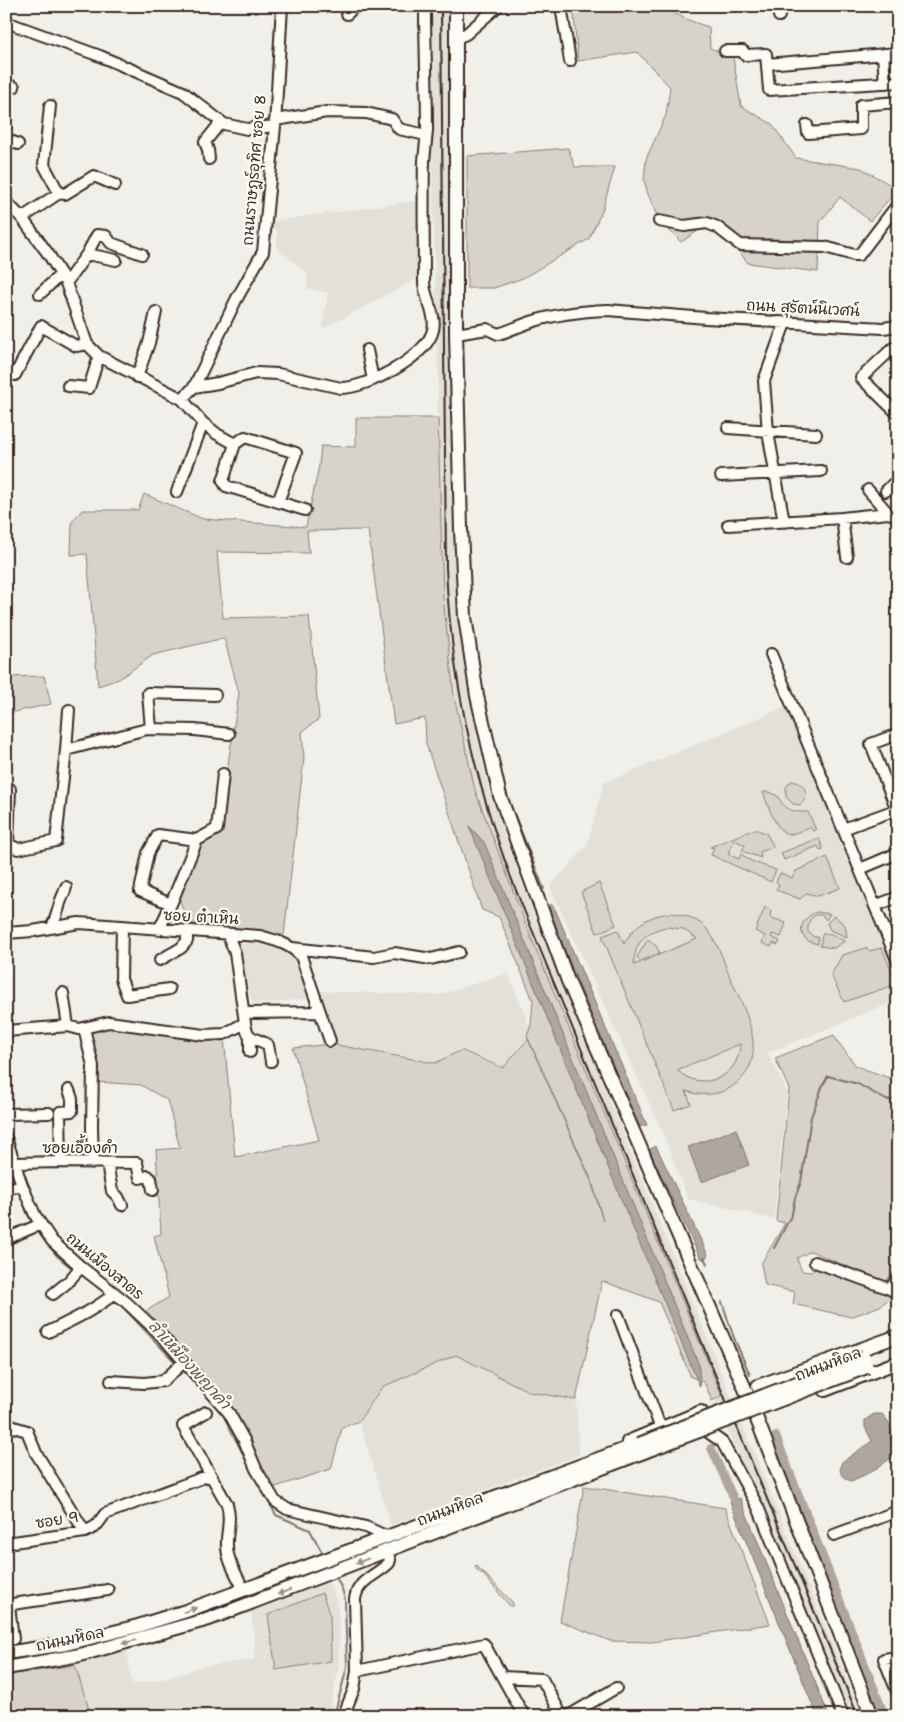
<svg xmlns="http://www.w3.org/2000/svg" width="904" height="1722" font-family="'Shantell Sans','Playpen Sans Thai',sans-serif">
<style>
.built{fill:#e3e0da}
.green{fill:#d7d2cc;stroke:#897e75;fill-rule:evenodd}
.water{fill:#aea69f;stroke:#80746b}
.lines{fill:none;stroke-linecap:round;stroke-linejoin:round}
.stream{stroke:#80746b;stroke-width:2}
.canal{stroke:#aea69f;stroke-width:8}
.minor-casing{stroke:#3b2a1e;stroke-width:14}
.major-casing{stroke:#3b2a1e;stroke-width:16}
.minor{stroke:#fdfcf7;stroke-width:10}
.major{stroke:#fdfcf7;stroke-width:12}
.rail{stroke:#3b2a1e;stroke-width:2}
.major-bridge-casing{stroke:#3b2a1e;stroke-width:16;stroke-linecap:butt}
.major-bridge{stroke:#fdfcf7;stroke-width:12}
.oneway{fill:#9c938a}
.labels{text-anchor:middle;stroke-width:4.5;stroke-linejoin:round;paint-order:stroke}
.street-label{font-size:15px;fill:#3b2a1e;stroke:#fdfcf7}
.water-label{font-size:16px;font-style:italic;fill:#63554b;stroke:#fdfcf7}
</style>
<rect width="100%" height="100%" fill="#f1efea"/>
<filter id="ink" filterUnits="userSpaceOnUse"><feTurbulence type="fractalNoise" baseFrequency=".02" numOctaves="2"/><feDisplacementMap in="SourceGraphic" scale="10" xChannelSelector="R" yChannelSelector="G"/><feConvolveMatrix kernelMatrix="1 2 1 2 8 2 1 2 1" color-interpolation-filters="sRGB"/></filter>
<g filter="url(#ink)">
<path class="built" d="M430 6H449L450 322 455 582 475 723 489 791 534 916 862 1716H849L803 1604 732 1441 644 1217 477 806 466 767 443 633 438 521V368L433 205Z
M421 200 423 276 322 329 328 293 307 288V273L277 248V231L265 222Z
M785 707 898 980V1000L768 1053 787 1092 774 1220 745 1212 688 1199 663 1133 550 887 587 845 604 783Z
M236 939 269 941 298 955 312 998 253 1005Z
M508 973 532 1032 503 1067 461 1048 435 1062 332 1044 318 991 439 995Z
M456 1354 530 1392 576 1400 579 1455 391 1525 359 1421 382 1387Z
M329 1582 337 1602 340 1638 338 1671 329 1716H91L75 1665 127 1651 132 1684 167 1678 188 1672 197 1667 254 1660 255 1644 251 1612Z"/>
<path class="green" d="M573 6H663C677 16 692 22 709 27L710 48 733 57 741 106 772 124 796 158 861 168 898 189 870 221 840 197 820 222 818 272 748 263 733 244 707 225 681 242 665 226 657 216 648 194 644 180 646 159 666 115 670 87 637 52 578 61Z
M568 148 575 167H615L602 211 589 239 523 278 494 288H467V156Z
M356 418H438L443 597 454 696 475 790 526 925 722 1396 712 1401 704 1382 691 1377 659 1302 602 1281 576 1400 530 1392 456 1355 382 1387 359 1421 342 1428 331 1469 269 1489 243 1428 233 1409 143 1313 169 1297 154 1236 161 1234 156 1150 180 1148 167 1100 141 1085 97 1082 87 1030 110 1024 224 1037 235 1157 319 1140 293 1048 331 1044 435 1063 461 1050 503 1068 528 1039 591 1181 603 1221 592 1181 527 1036 531 1025 533 1000 499 917 482 910 426 744 425 718 394 724 368 530 307 531 309 553 217 552 223 618 309 616 319 719 302 732 304 758 284 935 188 923 179 898 201 842 217 835 239 693 224 638 153 655 119 679 98 686 87 554 71 555 72 522 82 510H138L144 494 203 519 306 527 319 466 321 446 356 447Z
M44 676 51 704 6 714V677Z
M791 781C805 782 811 795 800 805L793 804 786 797V787Z
M763 792H770L779 797C784 811 794 812 808 812L816 830 813 831 810 827C804 829 797 833 791 834 777 837 767 802 763 792Z
M755 829 766 833 773 845V847L760 852 761 858 742 851 745 845 734 840 728 854 739 859 741 854 751 861 776 870 771 882 711 855 714 848 710 847Z
M819 838 823 849 820 850 818 846 784 860 781 853Z
M827 857 840 888 818 896 807 893 800 899 776 890 779 884 776 882 780 873 792 878 796 871Z
M599 883 616 925 597 933 581 892Z
M765 907 771 910 770 917 786 923 781 937 772 934 771 937 780 941 778 945 773 943 771 947 762 943 765 936 755 931Z
M818 912 830 914 826 920 822 915C812 913 807 922 808 932L814 937H818V944C814 943 809 942 806 939 795 929 806 914 818 912Z
M671 913C684 914 695 918 705 927 717 940 723 959 729 975 745 1010 774 1061 730 1088 716 1096 700 1096 686 1091L691 1104 674 1110 602 936 618 930 624 944C634 925 649 915 671 913ZM667 927 683 929 697 939 634 965C633 944 647 930 667 927ZM740 1044C740 1078 701 1093 677 1070Z
M834 916 845 925 847 937 830 930 827 923Z
M824 933 826 935 829 933 845 941 834 948 820 946 822 935Z
M648 939 656 946 660 953 640 961 637 957Z
M866 948 869 951 882 948 897 984 844 1002 831 975 842 955Z
M834 1035 838 1042 856 1066 898 1081V1266L885 1283 811 1251 797 1258 798 1262 802 1271 810 1272 816 1269 893 1296 880 1306 851 1317 793 1304 795 1292 765 1285 761 1264 785 1223 776 1221 789 1089 775 1058Z
M584 1486 725 1508 770 1624 652 1642 610 1641 560 1621Z
M476 1565 513 1603V1606H510L483 1574 478 1571 475 1567Z
M322 1593 330 1616 331 1661 276 1670 268 1615Z
M75 1665 91 1716H6V1675Z"/>
<path class="water" d="M469 826 484 842 699 1365 700 1387 626 1211Z
M551 904 555 909 647 1125 638 1127 548 910Z
M736 1129 749 1165 701 1182 688 1147Z
M656 1146 708 1255 704 1260 700 1257 649 1150Z
M874 1414H882L888 1421 892 1431 897 1453C890 1460 864 1477 855 1479L854 1481C843 1481 837 1472 842 1462L872 1441 865 1427V1420Z
M740 1498 829 1716H817L730 1502Z"/>
<g class="lines">
<path class="stream" d="M515 816 544 889
M6 1155 10 1166
M19 1190 27 1213 33 1224
M37 1231 57 1256 73 1269
M774 1248 792 1214 795 1198 801 1182 811 1117 823 1085 828 1076 858 1084 886 1100 898 1099
M704 1257 707 1264
M79 1273 106 1292
M722 1302 734 1338 750 1375
M119 1303 176 1363
M181 1368 223 1414 248 1464
M260 1485 276 1515 310 1530 324 1556
M334 1716 347 1667 345 1600 342 1589 335 1575"/>
<path class="canal" d="M776 1436 885 1716
M711 1448 738 1508"/>
<defs>
<path id="minor" d="M561 6 570 61
M347 14 355 6
M779 16 780 6
M6 22 100 56 183 92 224 124 247 129 275 126
M456 38 466 34 498 6
M725 51H743L745 55 766 54 769 90 898 82
M883 54 885 83
M767 64 898 53
M6 84 14 87
M275 120 327 112 366 113 392 119 399 129 426 135
M807 125 808 133 861 129V105L898 102
M6 139 18 144
M209 159 208 150 205 142 221 122
M59 193 65 194 94 176 115 185
M6 202 22 218 49 255 66 283 87 344 99 356 182 399 203 423 217 434 235 444
M22 218 59 193 44 165 50 106
M659 221 684 226 707 223 717 227 740 245 825 247 854 255H859L898 204
M87 254 116 260
M66 283 87 254 97 235 106 236 111 243 142 254
M40 294 61 274
M456 334 487 329 498 334C509 331 519 326 531 322 556 314 582 311 608 310L706 318 883 328 898 326
M893 348 861 378 898 414
M367 350 373 380
M15 375 41 326 76 346 87 344
M137 377 149 343 156 312
M68 386 89 388 99 356
M194 387 218 383 256 373 278 374 341 388C367 388 427 357 433 330 437 314 424 298 424 282 424 242 423 202 424 161 425 151 426 141 427 131 427 90 425 48 425 6
M182 399 194 387 236 300 263 252 275 126 282 6
M728 428 816 434
M721 476 821 471
M868 490 888 513
M886 491 898 479
M177 492 203 423
M278 502 296 453 245 437 235 444 223 481 226 486 305 510
M842 518 847 557
M784 522 768 432 764 381 785 323
M728 525 842 518 888 513 898 516
M771 654 898 962
M151 729 148 693 215 695
M66 750 147 729 195 730 229 734
M897 810 871 744 895 735 898 736
M843 829 898 809
M6 843 18 849 56 841 66 750 69 710
M8 844 10 789
M860 869 898 853
M171 904 140 891 148 853 158 835 197 840
M875 906 898 897
M122 926 121 979 127 995 169 989
M52 927C55 920 57 914 59 907 60 900 64 895 66 887
M159 930 171 904 197 840 217 829 223 774
M6 933 33 931 79 923 260 936C275 940 290 944 301 956L330 1041
M292 948 374 957 394 953 431 959 459 952
M160 960 181 948 187 941V932
M63 993 68 1026
M245 1013 320 1012
M245 1023C247 1041 256 1037 268 1045L271 1061
M84 1028 93 1066 92 1127 93 1163
M6 1031 68 1026 79 1029 109 1022 204 1035 224 1034 245 1023 235 953 228 935
M250 1037V1052
M6 1114 49 1113
M6 1138 22 1185 35 1215 52 1241 81 1267 126 1302 161 1335 229 1413 244 1440 256 1469 275 1501 287 1509 366 1527 388 1537
M61 1162 60 1112 72 1111V1099L69 1090
M15 1163 61 1162 137 1163 140 1178 148 1176 151 1179 153 1190
M107 1163 112 1191 118 1197 122 1205
M6 1189 22 1185
M6 1239 41 1224
M815 1262 890 1289 898 1294
M890 1289 898 1278
M53 1294 68 1282 81 1267
M618 1315 661 1429
M48 1332C72 1320 95 1310 115 1293
M111 1381 144 1383 163 1381 184 1362
M206 1412 183 1426 227 1504C232 1522 226 1530 227 1546 227 1561 238 1577 244 1590
M6 1421 14 1427 27 1431 36 1453 85 1532
M709 1433 722 1442 758 1507 843 1716
M834 1535 898 1511
M6 1543 85 1532 96 1526 105 1514 210 1475
M6 1605 108 1590
M9 1605 13 1639
M898 1657 884 1659 898 1694
M357 1671 484 1644 524 1716
M502 1677 542 1679 562 1716
M345 1716 346 1709 354 1689 357 1671 355 1599C358 1579 376 1576 389 1563L390 1560 387 1551
M568 1716 616 1688"/>
<path id="major" d="M456 6V334L461 529 465 617 477 696 500 796 568 981 746 1391 872 1716
M825 1390 898 1362
M765 1406 758 1386 898 1336
M628 1442 701 1412 707 1428
M6 1653 66 1644 138 1626 186 1611 639 1444
M6 1668 80 1655 209 1619 644 1452"/>
</defs>
<use href="#minor" class="minor-casing"/>
<use href="#major" class="major-casing"/>
<use href="#minor" class="minor"/>
<use href="#major" class="major"/>
<path class="rail" d="M441 6 446 568C451 682 477 793 519 898L721 1389 858 1716"/>
<defs>
<path id="major-bridge" d="M639 1444 864 1357
M644 1452 867 1367"/>
</defs>
<use href="#major-bridge" class="major-bridge-casing"/>
<use href="#major-bridge" class="major-bridge"/>
</g>
<defs><path id="oneway-solid" d="M-6-.8H1V-3.2L6.5 0L1 3.2V.8H-6Z" transform="scale(1.25)"/></defs>
<g class="oneway">
<use href="#oneway-solid" transform="translate(362 1561) rotate(158)"/>
<use href="#oneway-solid" transform="translate(284 1592) rotate(159)"/>
<use href="#oneway-solid" transform="translate(190 1610) rotate(-19)"/>
<use href="#oneway-solid" transform="translate(129 1642) rotate(165)"/>
</g>
</g>
<g class="labels">
<g class="street-label">
<text transform="translate(254 170) rotate(-85)" y="5">ถนนราษฎร์อุทิศ ซอย 8</text>
<text transform="translate(803 308) rotate(3)" y="5">ถนน สุรัตน์นิเวศน์</text>
<text transform="translate(201 917) rotate(3)" y="5">ซอย ต๋าเหิน</text>
<text x="80" y="1153">ซอยเอื้องคำ</text>
<text transform="translate(105 1266) rotate(40)" y="5">ถนนเมืองสาตร</text>
<text transform="translate(828 1364) rotate(-21)" y="5">ถนนมหิดล</text>
<text transform="translate(450 1509) rotate(-21)" y="5">ถนนมหิดล</text>
<text transform="translate(57 1520) rotate(-9)" y="5">ซอย 9</text>
<text transform="translate(70 1639) rotate(-12)" y="5">ถนนมหิดล</text>
</g>
<g class="water-label">
<text transform="translate(190 1364) rotate(48)" y="6">ลำเหมืองพญาคำ</text>
</g>
</g>
<rect width="904" height="1722" fill="none" stroke="#fdfcf7" stroke-width="25"/>
<rect x="12" y="12" width="879" height="1697" fill="none" stroke="#3b2a1e" stroke-width="2" filter="url(#ink)"/>
</svg>
